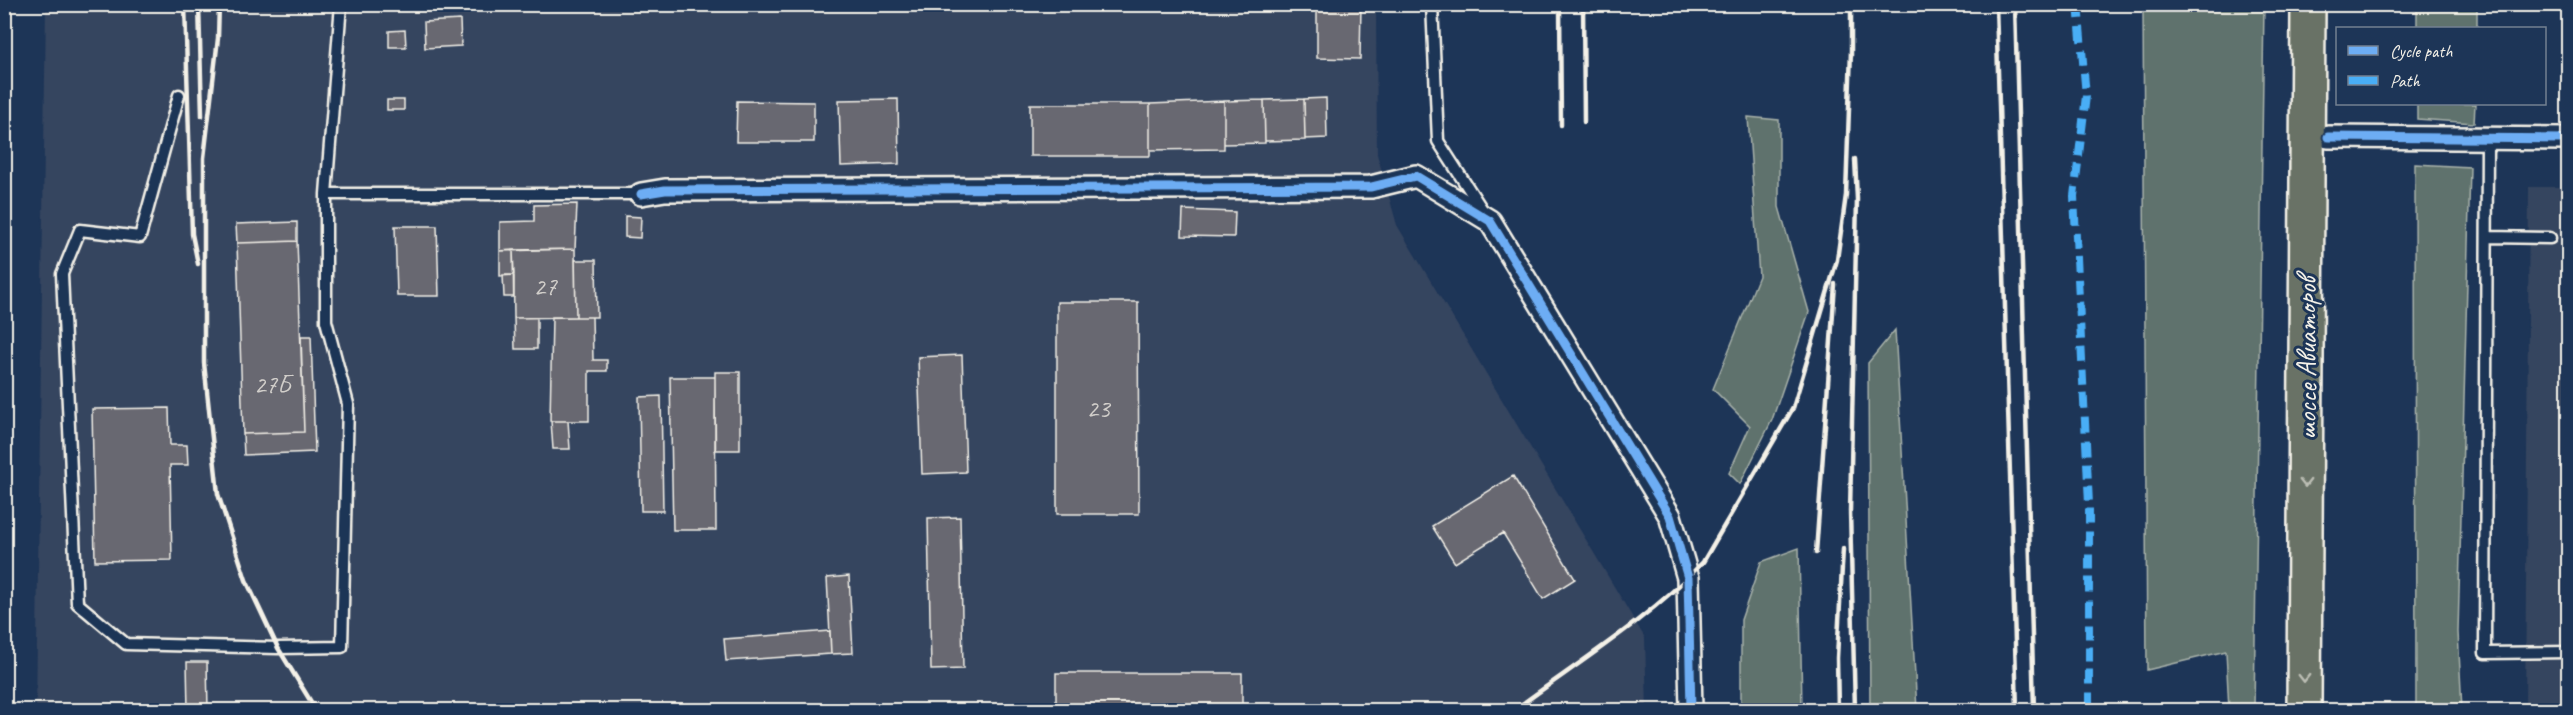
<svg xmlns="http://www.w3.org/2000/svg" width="2573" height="715" font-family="Caveat,sans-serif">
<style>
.built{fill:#34445f}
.green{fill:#5e726d;stroke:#a9b2aa;stroke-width:1.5}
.building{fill:#686771;stroke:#f4f1e8;stroke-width:1.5}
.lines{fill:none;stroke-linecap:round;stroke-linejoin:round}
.service-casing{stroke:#f4f1e8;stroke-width:15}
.minor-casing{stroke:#f4f1e8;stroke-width:26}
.primary-casing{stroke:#f4f1e8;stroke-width:38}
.service{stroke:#1d3557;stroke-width:10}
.minor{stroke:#1d3557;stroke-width:21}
.primary{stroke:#697266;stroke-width:33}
.rail{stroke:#f4f1e8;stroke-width:4.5}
.quiet{stroke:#49aef6;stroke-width:8;stroke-dasharray:15 8;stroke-linecap:butt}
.cycleway-casing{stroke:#1d3557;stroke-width:13}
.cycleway{stroke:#6dadf4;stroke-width:9}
.oneway{stroke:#bcbeb4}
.labels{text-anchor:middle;stroke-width:6;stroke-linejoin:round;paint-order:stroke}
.number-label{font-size:26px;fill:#d1ceca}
.street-label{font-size:28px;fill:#f4f1e8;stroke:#1d3557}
</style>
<rect width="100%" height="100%" fill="#1d3557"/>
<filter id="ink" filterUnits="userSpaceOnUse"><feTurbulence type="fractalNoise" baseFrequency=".0167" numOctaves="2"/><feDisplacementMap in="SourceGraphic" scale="12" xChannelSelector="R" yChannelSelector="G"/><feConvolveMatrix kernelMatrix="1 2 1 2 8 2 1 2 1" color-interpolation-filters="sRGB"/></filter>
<g filter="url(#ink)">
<path class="built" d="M46 4 1376 5 1377 154 1397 225 1645 638 1647 710H36Z
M2529 187H2568V710H2525Z"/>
<path class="green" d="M2143 5H2264L2254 710H2229L2226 651 2147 670Z
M2417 5H2477V28H2417Z
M2417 104H2475L2474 123 2417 119Z
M1748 117 1779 120V207L1809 312 1772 420 1740 484 1729 473 1750 426 1713 389 1759 276Z
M2415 164 2470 167 2458 632 2462 710H2416Z
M1895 330 1917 710H1870L1868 363Z
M1799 548 1802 710H1741V620L1761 562Z"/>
<path class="building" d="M1317 4H1361L1360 59 1317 58Z
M460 20 461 46 425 48 424 22Z
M405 30 406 47H389V31Z
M1326 98 1327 138 1305 139 1304 99Z
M898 99 899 164 841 166 839 100Z
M1304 99 1305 140 1265 141 1264 100Z
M387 100H404V110H387Z
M1264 100 1265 143 1224 144V101Z
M737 101 814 102V142H736Z
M1224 101V149L1150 150V104Z
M1030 104H1150V156H1030Z
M577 204 575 249 500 251V222L534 221V205Z
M1183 210 1235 212 1234 237 1182 236Z
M625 216 641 217 640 238 625 237Z
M297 222V241L237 243 236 224Z
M395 226H437L439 296H397Z
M297 241 304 432 243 434 237 243Z
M575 249 576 317 514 318 513 250Z
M513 250 514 275 500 276V251Z
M575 260H596L597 317H576Z
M503 275H514V297H504Z
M1057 302H1138L1139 514H1057Z
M552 317H592L593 360H607V371H589V421H550Z
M514 318H537V349H515Z
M301 336H311L315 452 244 455 243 434 304 432Z
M962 355 966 472 922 474 918 357Z
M715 372H740V450H715Z
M670 377H715L716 530H673Z
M661 396 663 511H641L639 397Z
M169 408 170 445H187L188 465H170L172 560 95 561 92 409Z
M551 421H568L570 449H553Z
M1513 476 1575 579 1543 599 1503 533 1455 563 1432 526Z
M960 517 963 669 931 670 928 518Z
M849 576 853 653 831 654 827 578Z
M830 631 831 654 726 661 724 639Z
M187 662H207L208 710H188Z
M1056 673H1242V710H1056Z"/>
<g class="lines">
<defs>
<path id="service" d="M1432 4 1438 141 1483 211
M179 95 140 237 80 230 62 274 77 603 126 644 278 648 342 647 348 404 326 321V194H641
M2487 138 2485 653 2568 652
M326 194 341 4
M2487 237 2550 238"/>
<path id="minor" d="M2328 137 2568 139
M641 194 665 190 1371 187 1416 176 1490 221 1670 516 1688 578 1691 710"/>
<path id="primary" d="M2304 710 2308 4"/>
</defs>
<use href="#service" class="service-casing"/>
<use href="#minor" class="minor-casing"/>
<use href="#primary" class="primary-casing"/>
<use href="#service" class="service"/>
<use href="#minor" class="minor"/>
<use href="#primary" class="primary"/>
<path class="rail" d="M185 4 192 234 198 264
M199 4 202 116
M219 4 218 38 204 158V363L218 494 246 580 278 648 316 710
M1560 4 1561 125
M1583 4 1584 122
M1851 4V57
M1996 4 2017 710
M2015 4 2034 710
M1855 159 1857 199 1850 511 1855 710
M1816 553 1835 284
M1514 710C1576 664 1649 619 1703 562L1793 408 1837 260 1846 195 1851 50
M1838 710 1837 658 1843 549"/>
<path class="quiet" d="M2078 4 2086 96 2074 196 2089 504V710"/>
<defs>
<path id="cycleway" d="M2328 137 2568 139
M641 194 665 190 1371 187 1416 176 1490 221 1670 516 1688 578 1691 710"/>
</defs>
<use href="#cycleway" class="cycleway-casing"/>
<use href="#cycleway" class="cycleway"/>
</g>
<defs><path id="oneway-chevron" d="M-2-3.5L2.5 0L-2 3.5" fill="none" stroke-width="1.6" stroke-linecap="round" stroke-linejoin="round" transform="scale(1.5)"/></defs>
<g class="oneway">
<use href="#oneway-chevron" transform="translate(2305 483) rotate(90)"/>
<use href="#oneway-chevron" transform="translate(2304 678) rotate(90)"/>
</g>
</g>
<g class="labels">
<g class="number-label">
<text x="545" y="295">27</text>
<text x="272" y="393">27Б</text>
<text x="1098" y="417">23</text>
</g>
<g class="street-label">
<text transform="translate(2306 358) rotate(-90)" y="10">шоссе Авиаторов</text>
</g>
</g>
<rect width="2573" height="715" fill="none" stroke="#1d3557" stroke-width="24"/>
<rect x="12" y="12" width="2549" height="691" fill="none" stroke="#f4f1e8" stroke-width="2" filter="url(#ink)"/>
<rect x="2336" y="27" width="210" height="78" fill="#1d3557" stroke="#738091" stroke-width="1.5"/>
<rect x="2348" y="46" width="30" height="9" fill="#6dadf4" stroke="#738091" stroke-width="1.5"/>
<text x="2390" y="57" font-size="18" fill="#f4f1e8">Cycle path</text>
<rect x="2348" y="76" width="30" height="9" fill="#49aef6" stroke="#738091" stroke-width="1.5"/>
<text x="2390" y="87" font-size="18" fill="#f4f1e8">Path</text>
</svg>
